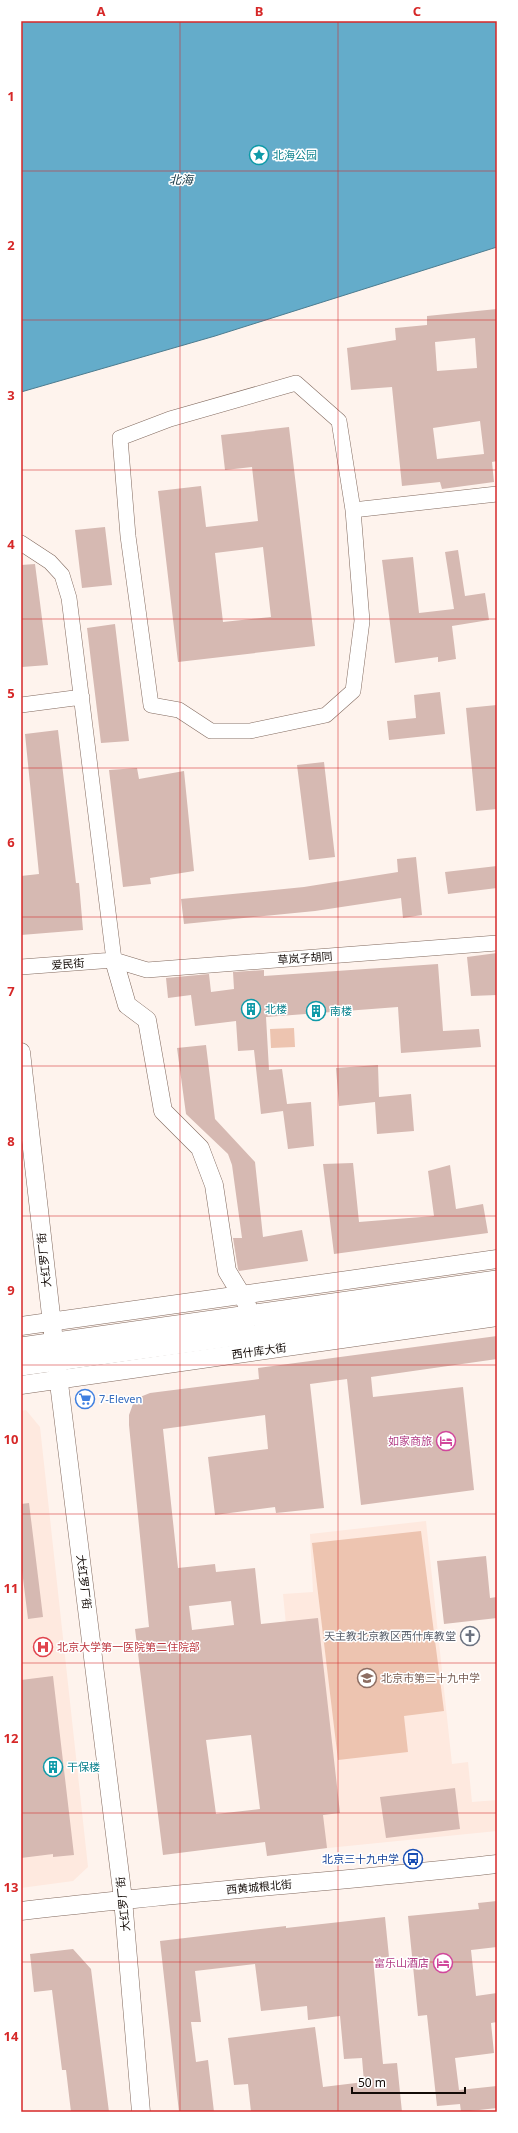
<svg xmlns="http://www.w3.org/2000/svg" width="518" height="2133" font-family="'Noto Sans','Noto Sans SC',sans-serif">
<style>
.built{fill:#fee9df}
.green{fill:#edc4b0}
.water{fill:#64acca;stroke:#4c7c90}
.building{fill:#d6b9b2;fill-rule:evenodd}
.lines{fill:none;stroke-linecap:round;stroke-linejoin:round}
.minor-casing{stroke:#826a5f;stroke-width:16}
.tertiary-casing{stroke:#826a5f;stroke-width:19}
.secondary-casing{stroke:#826a5f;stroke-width:22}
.minor{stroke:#fff;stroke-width:15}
.tertiary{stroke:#fff;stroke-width:18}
.secondary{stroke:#fff;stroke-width:21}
.grid{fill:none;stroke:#d62828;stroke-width:1;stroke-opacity:0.55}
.labels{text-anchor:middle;stroke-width:3;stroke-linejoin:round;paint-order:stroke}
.culture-label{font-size:11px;fill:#0d838f;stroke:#fff;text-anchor:start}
.street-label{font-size:11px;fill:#130b07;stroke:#fff}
.shop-label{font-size:11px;fill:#366cbe;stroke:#fff;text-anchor:start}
.hotel-label{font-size:11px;fill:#b23c85;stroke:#fff;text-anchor:end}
.worship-label{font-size:11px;fill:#5b616d;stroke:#fff;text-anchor:end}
.health-label{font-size:11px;fill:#be3a42;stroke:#fff;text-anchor:start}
.education-label{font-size:11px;fill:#785e54;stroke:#fff;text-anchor:start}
.transit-label{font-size:11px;fill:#164399;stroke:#fff;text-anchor:end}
.water-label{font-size:12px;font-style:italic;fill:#153744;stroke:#fff}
.neatline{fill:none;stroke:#d62828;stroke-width:1.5}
.grid-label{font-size:13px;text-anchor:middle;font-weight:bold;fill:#d62828}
</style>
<rect width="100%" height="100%" fill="#fef3ed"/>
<path class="built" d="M26 1410 40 1427 88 1867 73 1881 21 1888V1411Z
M426 1521 452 1764 468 1762 472 1802 497 1800V1831L308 1850 283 1594 313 1592 310 1534Z"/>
<path class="green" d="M294 1028 295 1047 271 1048 270 1029Z
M421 1531 444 1711 404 1716 408 1752 338 1760 312 1543Z"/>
<path class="water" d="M21 21H497V247L215 336 21 392Z"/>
<path class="building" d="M497 309V461L492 462 494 482 442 489 440 482 402 486 392 387 351 390 347 348 396 340 395 328 427 325V316ZM475 338 477 368 437 371 435 342ZM480 421 484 454 437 459 433 428Z
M289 427 315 646 178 662 158 491 201 486 206 527 258 521 252 467 225 470 221 435ZM263 547 271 617 223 622 215 553Z
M105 527 112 585 82 588 75 530Z
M458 550 465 596 485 593 489 620 452 626 456 659 438 662V657L395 663 382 560 413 557 419 613 454 609 445 552Z
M35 564 48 665 22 667 21 565Z
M115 624 129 741 101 743 87 628Z
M440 692 445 734 389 740 387 721 416 718 414 695Z
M497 705V809L476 811 466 708Z
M58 730 76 883H79L83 930 21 935V876L39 874 25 734Z
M324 762 335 857 309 860 297 765Z
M137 768 139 779 184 771 194 871 150 878 151 884 123 887 109 770Z
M416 857 422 915 403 918 401 898 315 911 184 924 181 899 304 887 398 872 397 859Z
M497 866V888L448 894 445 872Z
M497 953V995L471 996 467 957Z
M438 964 443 1031 479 1029 481 1047 401 1053 398 1007 266 1017 269 1070 282 1069 287 1104 311 1102 314 1146 288 1149 283 1111 261 1114 254 1050 238 1051 236 1021 195 1026 191 995 168 998 166 978 209 974 211 992 234 989 233 972 264 970V976Z
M206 1045 215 1119 255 1162 263 1237 302 1230 308 1261 239 1271 238 1269 233 1238H242L232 1165 228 1154 186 1114 177 1048Z
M378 1065 379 1097 411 1094 414 1131 377 1134 375 1102 339 1106 336 1068Z
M353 1163 359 1222 434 1216 428 1171 450 1165 456 1209 483 1204 488 1233 334 1254 323 1164Z
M497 1336V1359L371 1377 373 1397 463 1387 474 1490 361 1505 347 1379 310 1384 324 1508 276 1513 275 1507 215 1515 208 1457 268 1449 265 1415 163 1429 178 1568 215 1564 216 1572 255 1568 261 1624 318 1618 340 1813 323 1815 327 1848 267 1856 265 1842 163 1855 135 1629 149 1627 129 1425V1415L133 1404 140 1397 150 1393 259 1379 258 1368ZM231 1601 234 1625 192 1630 189 1606ZM251 1735 260 1809 216 1814 206 1740Z
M29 1503 43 1617 28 1619 21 1562V1504Z
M486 1556 490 1598 497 1597V1618L444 1624 437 1561Z
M53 1676 74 1855 53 1857V1854L21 1858V1680Z
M455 1788 460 1829 386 1838 380 1797Z
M497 1901V1947L471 1950 476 1996 497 1993V2022L491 2023 494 2053 455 2058 459 2090 497 2086V2108L461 2112 460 2104 437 2106 427 2015 418 2016 408 1916 479 1909 478 1903Z
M385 1917 389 1957 373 1959 383 2064 397 2063 402 2112H251L248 2084 234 2085 228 2038 315 2027 323 2087 364 2082 362 2058 344 2059 340 2016 308 2020 307 2006 261 2011 255 1964 195 1971 201 2022H191L196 2062 208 2060 214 2112H179L160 1941 286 1926V1928Z
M73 1949 91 1969 109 2112H71L66 2070H62L52 1990 34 1992 30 1954Z"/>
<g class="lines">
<defs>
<path id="minor" d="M353 510 362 621 353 691 326 715 250 731H211L179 710 151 705 128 536 120 438 170 419 296 383 339 421 353 510 497 494
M21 543 50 562 62 575 69 598 114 960
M21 705 82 697
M21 967 114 960 147 970 497 943"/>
<path id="tertiary" d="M114 960 127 1005 147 1020 163 1111 200 1148 214 1185 227 1271 247 1304
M21 1052 56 1359 123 1899 141 2112
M21 1326 497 1259
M21 1385 497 1317
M21 1911C179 1892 338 1882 497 1864"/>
<path id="secondary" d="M21 1348 497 1281
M21 1365 497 1299"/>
</defs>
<use href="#minor" class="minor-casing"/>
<use href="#tertiary" class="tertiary-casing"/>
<use href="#secondary" class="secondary-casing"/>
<use href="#minor" class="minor"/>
<use href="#tertiary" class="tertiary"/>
<use href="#secondary" class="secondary"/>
</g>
<path class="grid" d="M180 21V2112M338 21V2112M21 171H497M21 320H497M21 470H497M21 619H497M21 768H497M21 917H497M21 1066H497M21 1216H497M21 1365H497M21 1514H497M21 1663H497M21 1813H497M21 1962H497"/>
<defs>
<symbol id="sight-ring" viewBox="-11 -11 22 22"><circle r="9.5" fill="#fff" stroke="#0f9aa8" stroke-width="1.5"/><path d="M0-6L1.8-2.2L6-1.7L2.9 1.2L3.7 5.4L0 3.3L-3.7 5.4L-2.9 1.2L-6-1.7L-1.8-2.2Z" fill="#0f9aa8"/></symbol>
<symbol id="building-ring" viewBox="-11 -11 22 22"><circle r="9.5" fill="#fff" stroke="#0f9aa8" stroke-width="1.5"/><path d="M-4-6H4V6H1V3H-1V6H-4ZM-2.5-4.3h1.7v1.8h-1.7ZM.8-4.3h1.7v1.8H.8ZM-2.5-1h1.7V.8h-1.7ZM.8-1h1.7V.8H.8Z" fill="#0f9aa8"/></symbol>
<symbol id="supermarket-ring" viewBox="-11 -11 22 22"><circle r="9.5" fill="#fff" stroke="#3f7fe0" stroke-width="1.5"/><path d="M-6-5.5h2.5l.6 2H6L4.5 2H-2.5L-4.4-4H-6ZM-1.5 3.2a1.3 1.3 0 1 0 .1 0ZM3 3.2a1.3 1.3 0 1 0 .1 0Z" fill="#3f7fe0"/></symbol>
<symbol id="hotel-ring" viewBox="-11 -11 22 22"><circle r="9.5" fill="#fff" stroke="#d1479c" stroke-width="1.5"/><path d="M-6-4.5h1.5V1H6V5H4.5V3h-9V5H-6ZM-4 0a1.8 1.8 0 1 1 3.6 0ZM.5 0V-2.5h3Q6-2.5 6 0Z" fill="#d1479c"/></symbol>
<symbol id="church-ring" viewBox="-11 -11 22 22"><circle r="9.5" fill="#fff" stroke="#6b7280" stroke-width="1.5"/><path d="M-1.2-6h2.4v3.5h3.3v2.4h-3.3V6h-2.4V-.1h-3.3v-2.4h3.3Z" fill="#6b7280"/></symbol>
<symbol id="hospital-ring" viewBox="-11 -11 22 22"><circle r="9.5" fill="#fff" stroke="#e0444e" stroke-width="1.5"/><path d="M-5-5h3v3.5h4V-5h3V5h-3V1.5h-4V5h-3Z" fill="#e0444e"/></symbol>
<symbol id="school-ring" viewBox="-11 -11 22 22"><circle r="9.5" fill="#fff" stroke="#8d6e63" stroke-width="1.5"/><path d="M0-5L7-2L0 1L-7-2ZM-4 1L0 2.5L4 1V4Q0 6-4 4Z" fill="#8d6e63"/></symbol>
<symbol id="bus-ring" viewBox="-11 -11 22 22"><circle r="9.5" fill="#fff" stroke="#1a4fb4" stroke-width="1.5"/><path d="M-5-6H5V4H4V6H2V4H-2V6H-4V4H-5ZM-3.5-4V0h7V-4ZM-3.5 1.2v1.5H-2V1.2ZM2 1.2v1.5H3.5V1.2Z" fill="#1a4fb4"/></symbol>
</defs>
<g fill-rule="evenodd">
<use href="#sight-ring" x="248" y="144" width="22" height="22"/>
<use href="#building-ring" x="240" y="998" width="22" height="22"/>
<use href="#building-ring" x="305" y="1000" width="22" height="22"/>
<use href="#supermarket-ring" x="74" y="1388" width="22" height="22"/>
<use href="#hotel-ring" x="435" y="1430" width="22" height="22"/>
<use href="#church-ring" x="459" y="1625" width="22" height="22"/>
<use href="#hospital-ring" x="32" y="1636" width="22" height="22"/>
<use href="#school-ring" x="356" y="1667" width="22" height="22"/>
<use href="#building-ring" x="42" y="1756" width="22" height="22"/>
<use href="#bus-ring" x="402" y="1848" width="22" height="22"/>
<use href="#hotel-ring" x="432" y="1952" width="22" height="22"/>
</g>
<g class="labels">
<g class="culture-label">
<text x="273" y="159">北海公园</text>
<text x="265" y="1013">北楼</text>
<text x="330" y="1015">南楼</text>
<text x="67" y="1771">干保楼</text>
</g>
<g class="street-label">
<text transform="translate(305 958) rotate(-4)" y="4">草岚子胡同</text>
<text transform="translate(68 964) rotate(-4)" y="4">爱民街</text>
<text transform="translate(44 1260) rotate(-96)" y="4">大红罗厂街</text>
<text transform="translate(259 1351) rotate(-8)" y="4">西什库大街</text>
<text transform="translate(84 1582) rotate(83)" y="4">大红罗厂街</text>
<text transform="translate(259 1887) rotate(-5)" y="4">西黄城根北街</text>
<text transform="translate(123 1904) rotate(-96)" y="4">大红罗厂街</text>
</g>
<g class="shop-label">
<text x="99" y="1403">7-Eleven</text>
</g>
<g class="hotel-label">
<text x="432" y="1445">如家商旅</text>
<text x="429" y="1967">富乐山酒店</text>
</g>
<g class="worship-label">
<text x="456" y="1640">天主教北京教区西什库教堂</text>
</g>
<g class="health-label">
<text x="57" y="1651">北京大学第一医院第二住院部</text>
</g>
<g class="education-label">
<text x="381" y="1682">北京市第三十九中学</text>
</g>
<g class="transit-label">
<text x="399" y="1863">北京三十九中学</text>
</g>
<g class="water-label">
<text x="181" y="184">北海</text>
</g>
</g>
<rect width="518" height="2133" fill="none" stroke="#ffffff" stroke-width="44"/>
<path d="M352 2087v6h113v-6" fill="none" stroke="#130b07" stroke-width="2"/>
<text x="358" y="2087" font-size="12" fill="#130b07" stroke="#ffffff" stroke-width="3" paint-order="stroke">50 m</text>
<rect x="22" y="22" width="474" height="2089" class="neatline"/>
<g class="grid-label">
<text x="101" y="16">A</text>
<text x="259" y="16">B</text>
<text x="417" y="16">C</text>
<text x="11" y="101">1</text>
<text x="11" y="250">2</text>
<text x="11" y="400">3</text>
<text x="11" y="549">4</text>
<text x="11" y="698">5</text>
<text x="11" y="847">6</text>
<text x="11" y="996">7</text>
<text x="11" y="1146">8</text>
<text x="11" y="1295">9</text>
<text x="11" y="1444">10</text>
<text x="11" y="1593">11</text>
<text x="11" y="1743">12</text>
<text x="11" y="1892">13</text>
<text x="11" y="2041">14</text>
</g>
</svg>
